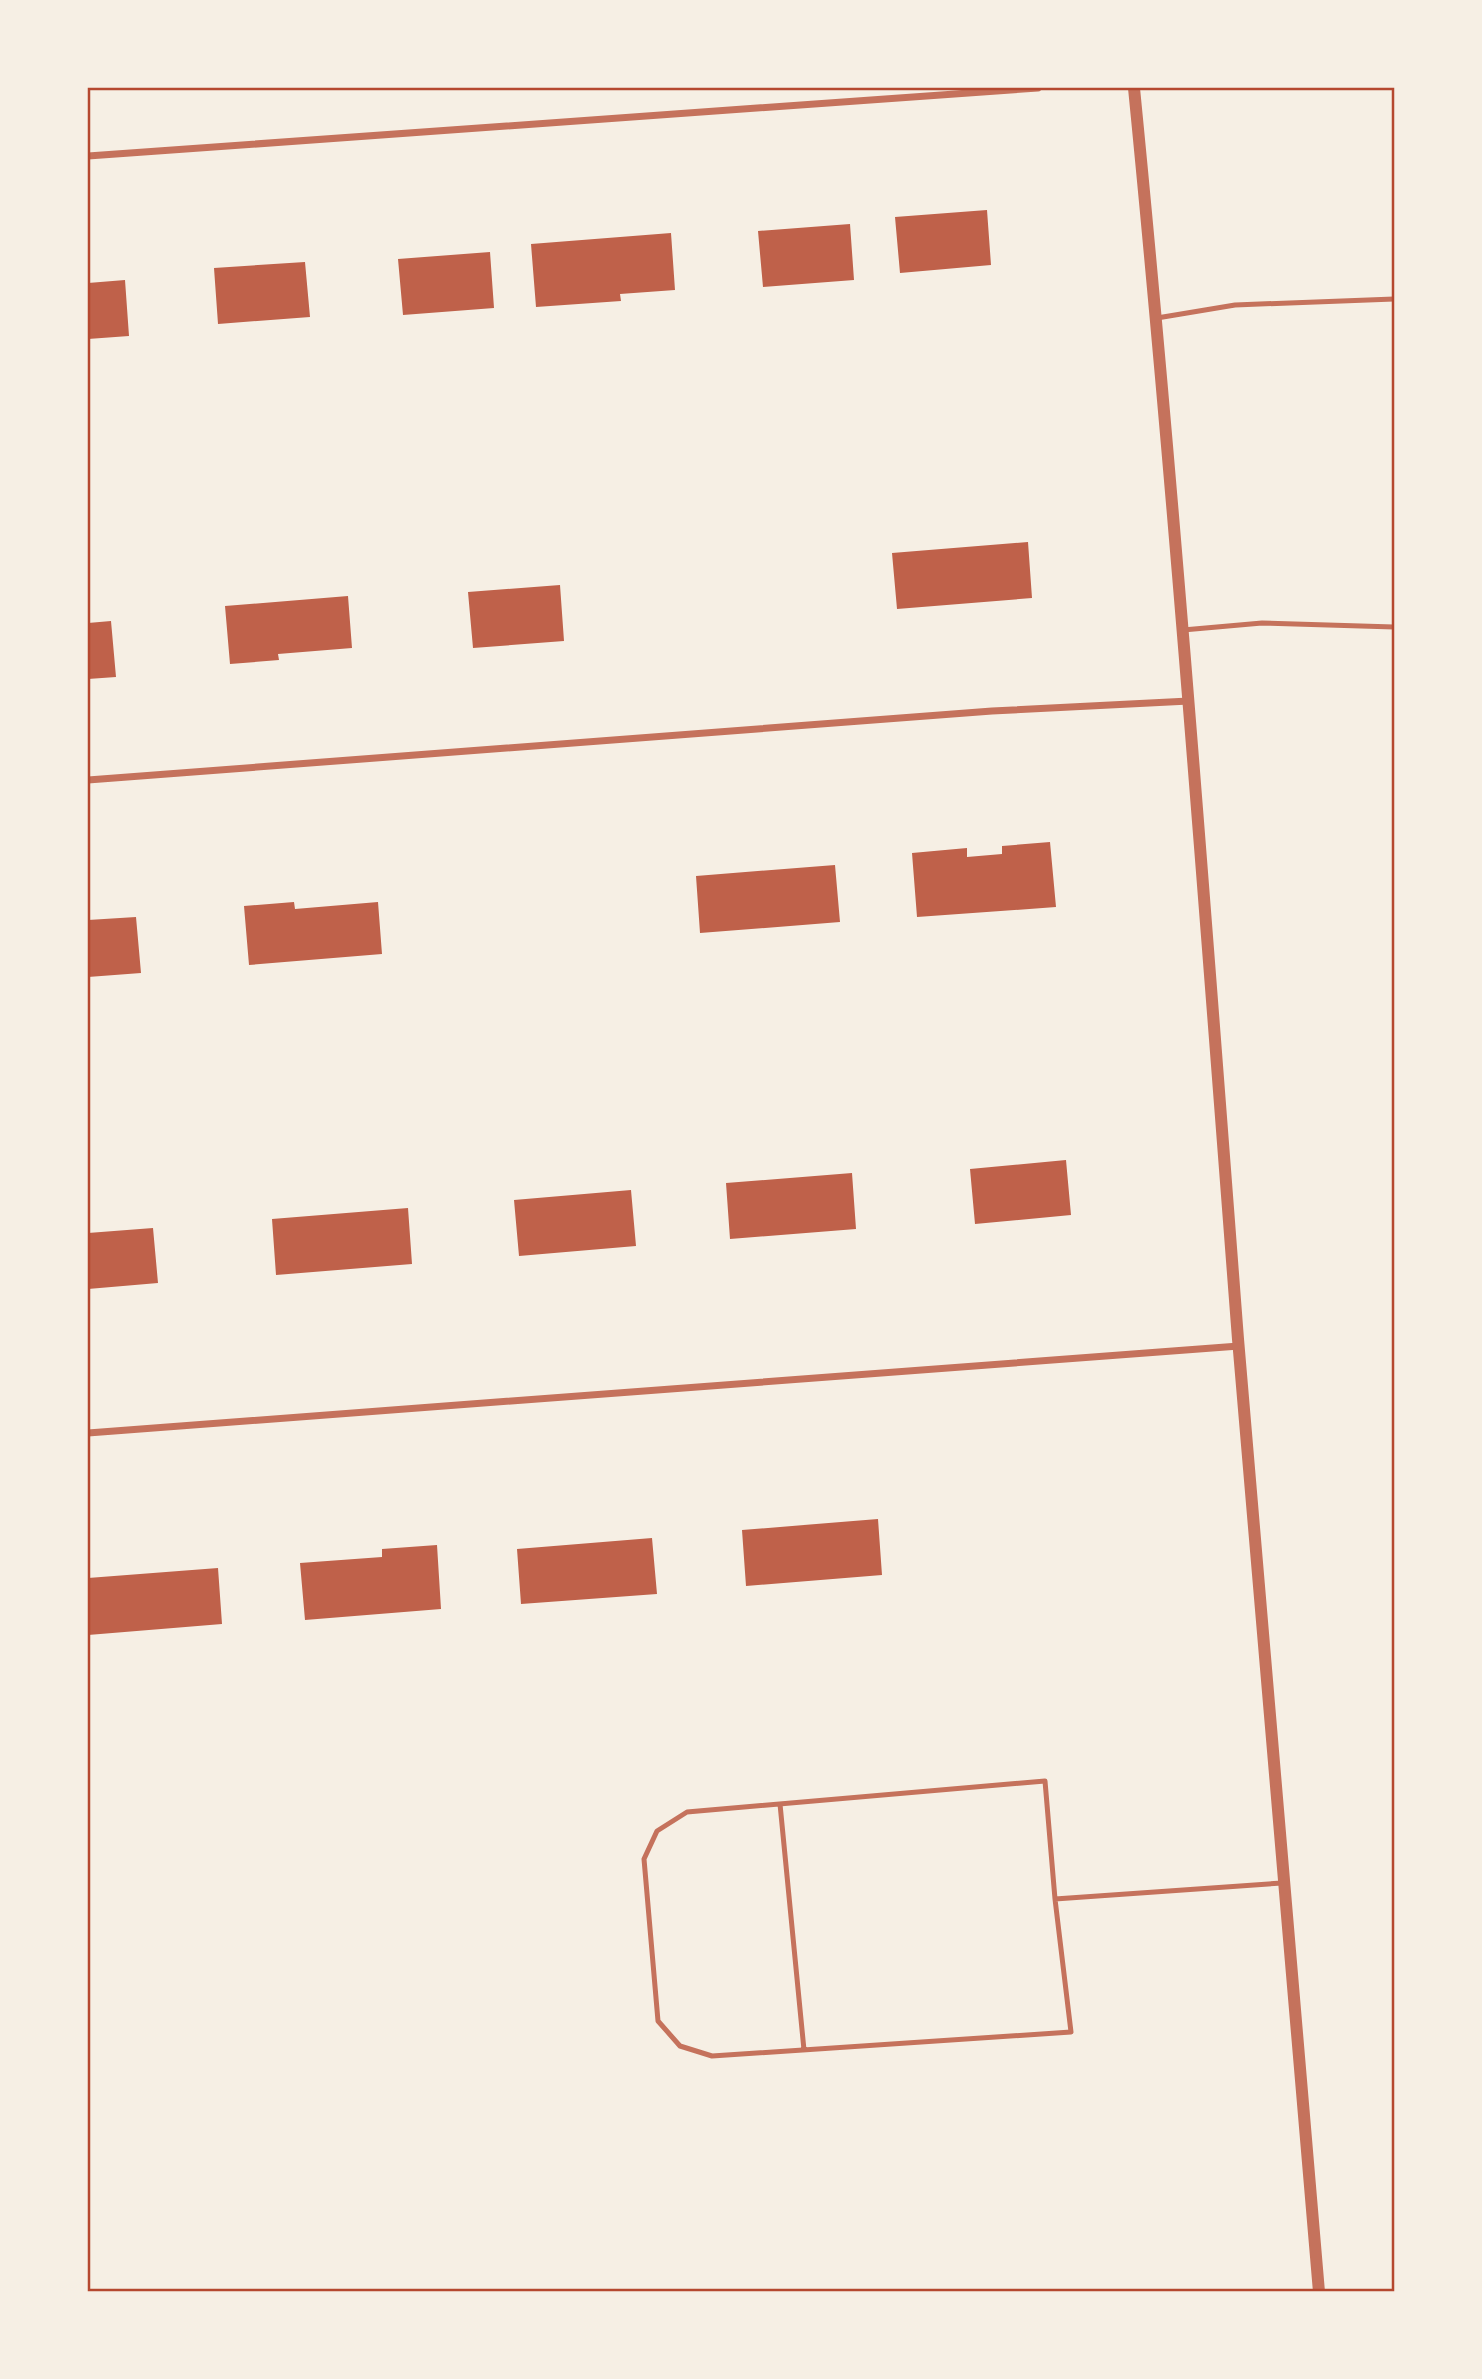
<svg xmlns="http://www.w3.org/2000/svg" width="1482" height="2379" font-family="Figtree,sans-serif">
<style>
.building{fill:#bf614a}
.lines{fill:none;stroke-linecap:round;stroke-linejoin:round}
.service{stroke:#c5725c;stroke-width:5}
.minor{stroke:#c5725c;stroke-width:7}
.tertiary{stroke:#c5725c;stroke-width:12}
.neatline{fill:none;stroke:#b5482f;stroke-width:2.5}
</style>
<rect width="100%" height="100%" fill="#f6efe4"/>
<path class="building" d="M987 210 991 265 900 273 895 217Z
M850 224 854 280 763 287 758 231Z
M671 233 675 290 620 294 621 301 536 307 531 244Z
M490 252 494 308 403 315 398 259Z
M305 262 310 317 218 324 214 268Z
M125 280 129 336 88 339V283Z
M1028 542 1032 598 897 609 892 553Z
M560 585 564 641 473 648 468 592Z
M348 596 352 648 278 654 279 660 230 664 225 606Z
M111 621 116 677 88 679V623Z
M1050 842 1056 907 917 917 912 853 967 848V857L1002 854V846Z
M835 865 840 922 700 933 696 876Z
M294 902 295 909 378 902 382 954 249 965 244 906Z
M136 917 141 973 88 977V920Z
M1066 1160 1071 1215 975 1224 970 1169Z
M852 1173 856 1229 730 1239 726 1183Z
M631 1190 636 1246 519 1256 514 1200Z
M408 1208 412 1264 276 1275 272 1219Z
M153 1228 158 1283 88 1289V1233Z
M878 1519 882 1575 746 1586 742 1530Z
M652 1538 657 1594 521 1604 517 1549Z
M437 1545 441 1609 305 1620 300 1563 382 1557V1549Z
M218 1568 222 1624 88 1635V1578Z"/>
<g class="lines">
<path class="service" d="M1157 318 1235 305 1394 299
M1183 630 1262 623 1394 627
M780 1804 804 2050
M1055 1899 1071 2032 712 2056 680 2046 658 2021 644 1859 657 1831 687 1812 1045 1781 1055 1899 1282 1883"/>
<path class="minor" d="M88 156 1038 88
M88 780 992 711 1189 701
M88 1433 1239 1346"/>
<path class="tertiary" d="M1134 88C1175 504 1206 922 1238 1339 1264 1657 1293 1974 1319 2292"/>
</g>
<rect width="1482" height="2379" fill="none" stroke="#f6efe4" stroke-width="178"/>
<rect x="89" y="89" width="1304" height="2201" class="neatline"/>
</svg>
